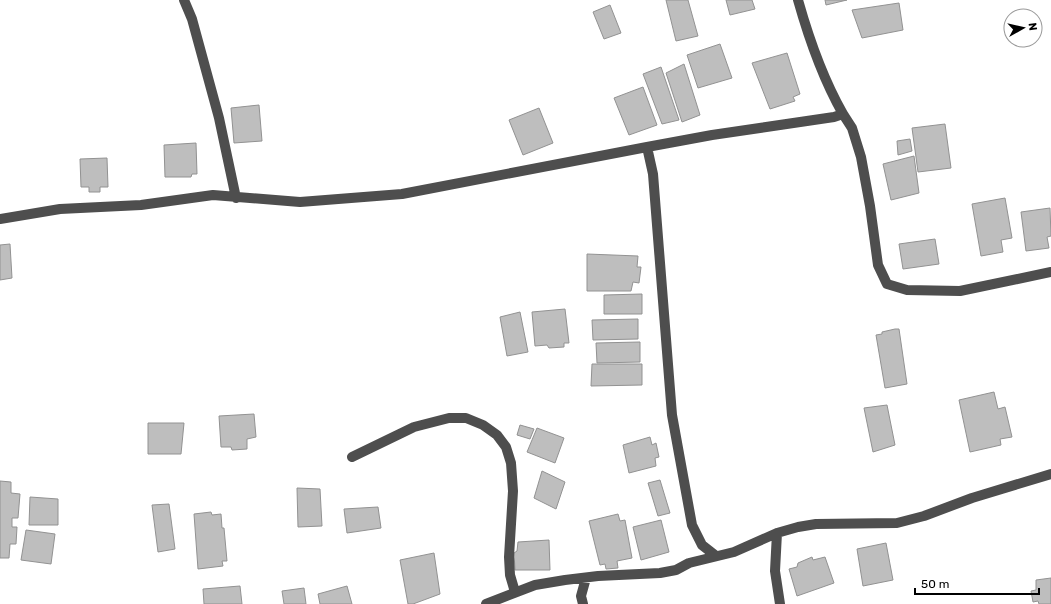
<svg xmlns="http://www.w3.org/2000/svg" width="1051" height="604" font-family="Rubik,sans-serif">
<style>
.building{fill:#bebebe;stroke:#929292}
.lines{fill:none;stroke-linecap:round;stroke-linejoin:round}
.minor{stroke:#4e4e4e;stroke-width:10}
</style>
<rect width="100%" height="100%" fill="#fff"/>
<path class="building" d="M666 0H688L698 36 676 41Z
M726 0H752L755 9 730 15Z
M825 0H847L826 5Z
M899 3 903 30 862 38 852 10Z
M610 5 621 33 604 39 593 12Z
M720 44 732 78 698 88 687 55Z
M787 53 800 94 793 97 795 101 770 109 752 63Z
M684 64 700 115 682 122 666 73Z
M661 67 679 120 662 124 643 74Z
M643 87 657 125 629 135 614 98Z
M259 105 262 141 234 143 231 108Z
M539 108 553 143 523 155 509 120Z
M945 124 951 168 918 172 912 128Z
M910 139 912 151 898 155 897 141Z
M196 143 197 174H192L191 177H165L164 145Z
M914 156 919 193 891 200 883 164Z
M107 158 108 187H100V192H89V187H81L80 159Z
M1005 198 1012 238 1001 240 1003 252 981 256 972 204Z
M1050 208 1051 236 1047 237 1049 248 1026 251 1021 212Z
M935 239 939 264 903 269 899 244Z
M10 244 12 278 0 280V245Z
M587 254 638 256 637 267H641L639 283 633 282 631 291H587Z
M642 294V314H604V295Z
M565 309 569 343H564V347L549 348 547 345 535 346 532 312Z
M520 312 528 352 507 356 500 317Z
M638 319V339L593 340 592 320Z
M895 329H899L907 384 885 388 876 335 882 334V332Z
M640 342V362L597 363 596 343Z
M592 364H642V385L591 386Z
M994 392 998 409 1005 407 1012 437 1000 439 1001 445 970 452 959 400Z
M887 405 895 445 873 452 864 408Z
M254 414 256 437 247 439V449L232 450 231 447H221L219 416Z
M148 423H184L181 454H148Z
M520 425 534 429 530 439 517 435Z
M537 428 564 438 555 463 527 452Z
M650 437 652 445 656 443 659 457 655 458 656 466 629 473 623 445Z
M542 471 565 482 556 509 534 498Z
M660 480 670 513 658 516 648 483Z
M0 481 11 482V493L20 494 18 518H12V527H17L16 544H10L9 558H0Z
M297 488 320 489 322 526 298 527Z
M30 497 58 499V525H29Z
M169 504 175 549 158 552 152 505Z
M378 507 381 528 347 533 344 509Z
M211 512 212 515 221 514 222 528H224L227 561H222L223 566 198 569 194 514Z
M618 514 620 521 625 520 632 558 617 561 618 568 606 569 605 564 600 565 589 521Z
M661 520 669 552 641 560 633 527Z
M26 530 55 534 51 564 21 560Z
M549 540 550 570H515L514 553 517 551 518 542Z
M886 543 893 580 863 586 857 549Z
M434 553 440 594 413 604H408L400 560Z
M812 557 813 560 825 557 834 583 797 596 789 569 797 567 798 563Z
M1051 578V604H1039L1038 601 1033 602 1031 591 1036 590V580Z
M240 586 242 604H204L203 589Z
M347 586 352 604H320L318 594Z
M304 588 306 604H284L282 591Z"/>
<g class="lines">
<path class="minor" d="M184 0 192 19 219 118 236 198
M843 114 852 128 861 157 870 206 878 265 887 284 907 290 960 291 1051 272
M647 147 712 135 834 117 843 114C823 79 809 39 798 0
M0 219 60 209 141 205 213 195 300 202 402 194 647 147 653 174 672 415 692 525 702 545 716 556
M352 457 414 427 449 418H466L483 425 497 435 506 447 511 463 513 491 509 557 510 575 515 592
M777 533 775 571 780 604
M486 604 535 585 565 580 598 576 660 573 676 570 689 563 734 552 777 533 798 527 816 524 897 523 924 516 972 498 1051 474
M583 604 581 596 586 578"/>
</g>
<g transform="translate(1023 28) rotate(82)"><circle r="19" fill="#ffffff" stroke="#999999"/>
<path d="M0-3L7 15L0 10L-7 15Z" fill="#000000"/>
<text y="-6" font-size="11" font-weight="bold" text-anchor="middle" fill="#000000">N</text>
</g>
<path d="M915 588v6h124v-6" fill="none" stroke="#000000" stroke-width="2"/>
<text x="921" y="588" font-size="12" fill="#000000" stroke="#ffffff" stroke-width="3" paint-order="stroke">50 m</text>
</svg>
